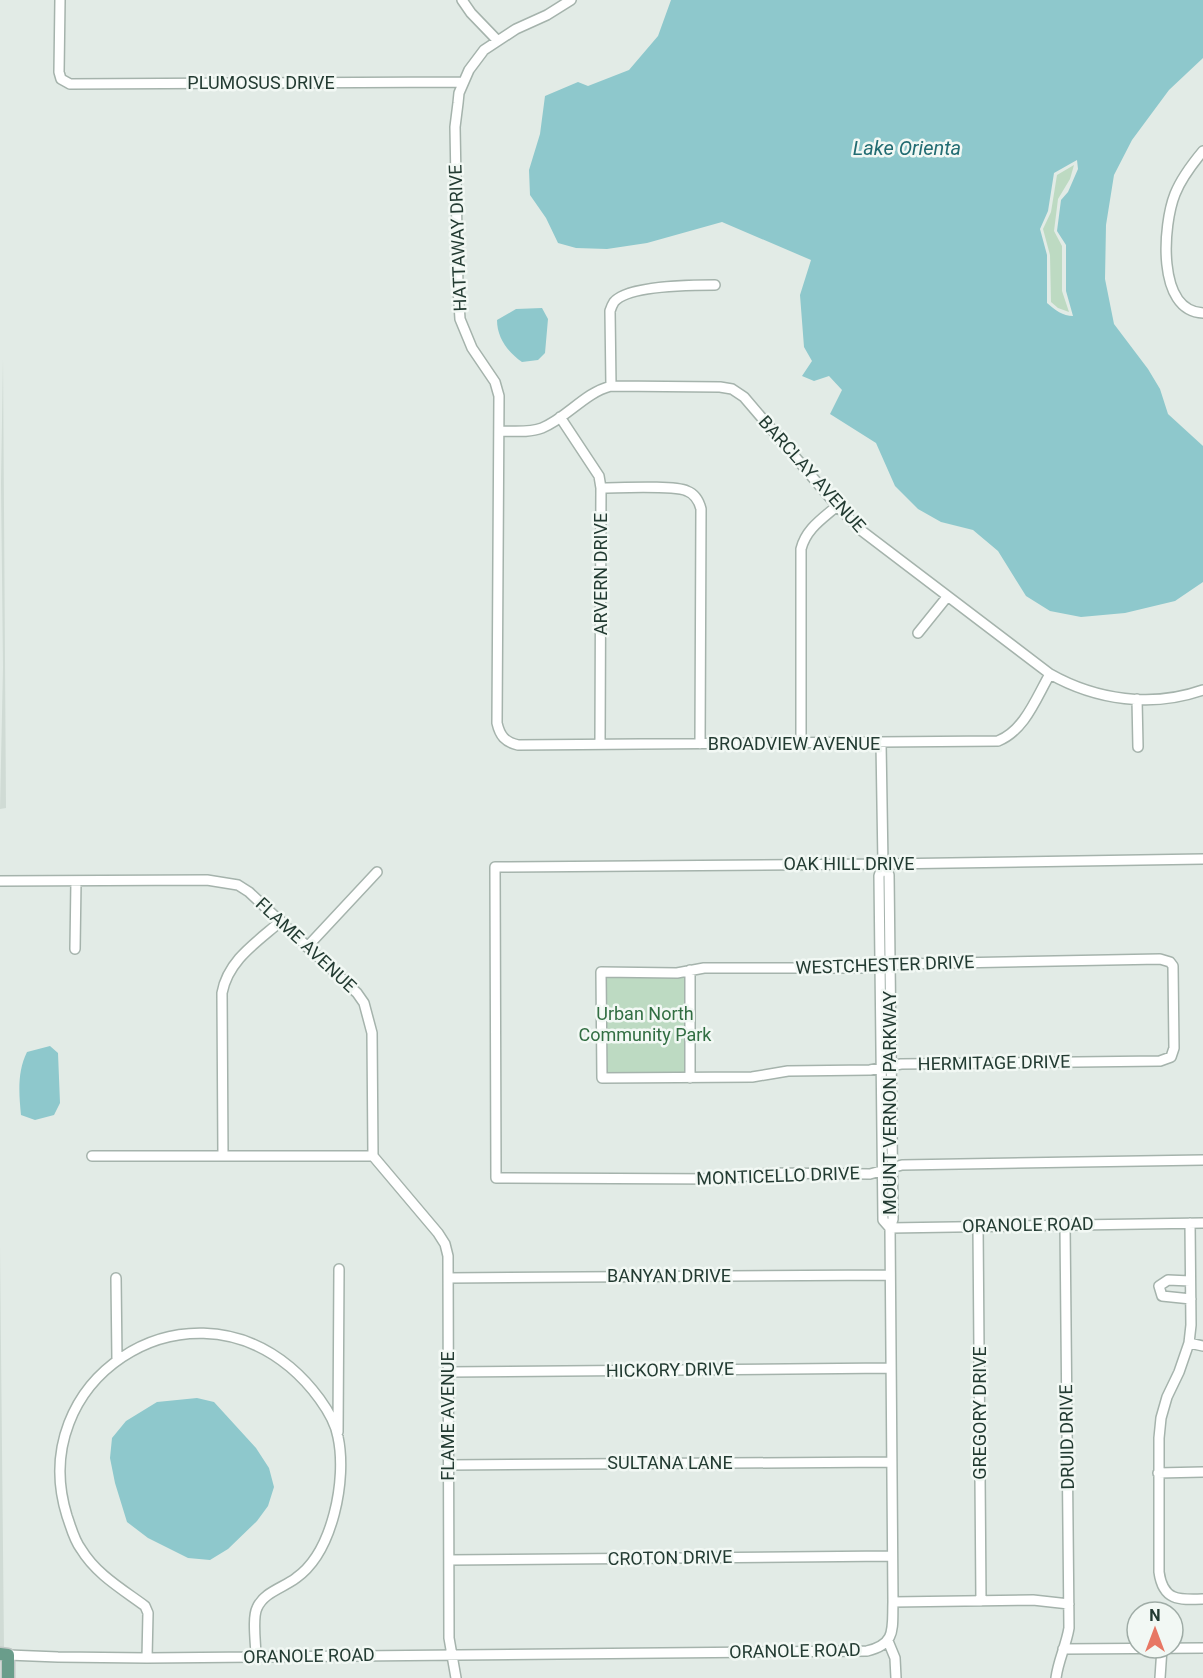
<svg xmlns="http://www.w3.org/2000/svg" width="1203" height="1678" font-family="Roboto,sans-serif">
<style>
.built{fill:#d0dbd5}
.green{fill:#bddac2}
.water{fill:#8ec8cc;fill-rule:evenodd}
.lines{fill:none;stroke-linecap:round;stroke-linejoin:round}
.minor-casing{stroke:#a5b3ac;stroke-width:12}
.major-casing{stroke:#c1c8c6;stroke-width:15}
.minor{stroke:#fff;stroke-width:9}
.major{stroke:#6a9d8b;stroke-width:12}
.labels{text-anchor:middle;stroke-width:5;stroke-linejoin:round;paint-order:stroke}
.street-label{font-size:18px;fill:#233b32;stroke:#f2f8f4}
.park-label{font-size:18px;fill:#316e42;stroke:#f2f8f4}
.water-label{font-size:20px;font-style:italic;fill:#226c72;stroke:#f2f8f4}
</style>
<rect width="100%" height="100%" fill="#e2ebe6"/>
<path class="built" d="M3 359 6 808 0 809 3 667 1 483Z
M0 1246 4 1650H0Z"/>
<path class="green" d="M1074 165 1070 179 1058 199 1054 231 1062 246V291L1069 312 1058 308 1051 302 1050 255 1043 229 1051 212 1057 175Z
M684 976V1072H606V977Z"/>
<path class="water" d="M671 0H1203V58L1169 90 1132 140 1114 175 1106 225 1105 279 1114 324 1148 369 1160 389 1168 414 1203 446V582L1175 601 1125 613 1081 617 1050 611 1026 596 998 551 973 530 941 522 918 509 895 486 876 443 830 414 842 390 829 376 814 381 802 376 812 361 804 347 800 295 811 260 722 222 647 243 607 249 576 248 558 243 546 218 530 195 529 170 540 134 545 96 578 82 588 86 629 70 658 36ZM1077 160 1078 169 1068 192 1061 200 1057 231 1066 245V291L1073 316C1063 316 1055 310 1047 303V255L1040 229 1048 211 1054 173Z
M542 308 548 319 545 353 538 360 522 362C508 352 497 338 497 320L516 309Z
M50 1046 58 1053 60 1103 54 1115 35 1120 21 1115C19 1094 17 1072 27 1052Z
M197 1398 214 1402 256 1448 269 1468 274 1487 268 1506 257 1521 228 1549 210 1560 188 1558 148 1538 127 1522 115 1483 110 1458 112 1438 126 1421 157 1402Z"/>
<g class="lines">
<defs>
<path id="minor" d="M60 0 59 72 61 79 70 84 463 82
M462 0 471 13 497 40
M571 0 547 15 516 29 484 50 469 70 459 93 458 103 455 127 458 288 460 319 472 348 495 382 499 396 497 723C500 736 505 742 518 745L998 741C1025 730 1036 698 1050 674
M1203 151C1193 163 1181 179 1175 194 1163 224 1156 311 1203 313
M611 386 610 311C611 308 612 305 614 302 628 285 694 285 715 285
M560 417 599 476 601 488 600 744
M499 431C513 431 529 433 542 428 567 418 584 393 611 386L720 387 732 389 744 397 837 506 862 531 1050 674C1096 700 1152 708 1203 690
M601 488C619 488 674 485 687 491 695 494 699 501 701 509L700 744
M918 633 947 597
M1137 699 1138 747
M881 743 883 864 879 876 883 1220 890 1228
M801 744V549C806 529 822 519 837 506
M1203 859 883 864 495 867 496 1178 722 1179 770 1173 870 1174 902 1165 1203 1160
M0 881 207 880 238 885 249 892 357 993 364 1003 372 1033 373 1156 438 1233 445 1244 448 1256 449 1638 456 1678
M307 947 377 872
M75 949 76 881
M1160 959 1170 962 1173 966 1174 1048 1171 1057 1160 1061 901 1064 870 1070 788 1071 752 1077 602 1078 601 972 677 973 704 968H869L902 964Z
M690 1078V970
M92 1156H373
M223 1156 222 993C228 960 257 942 281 921
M1190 1223 1191 1325 1189 1343 1179 1372 1167 1397 1161 1418 1159 1438V1572C1163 1601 1179 1600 1203 1599
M978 1226 981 1601
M890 1228 1203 1223
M116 1278 117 1360
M448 1278 890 1275
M1190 1281 1168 1280 1159 1286 1162 1296 1191 1299
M1189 1343 1203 1346
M448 1372 891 1368
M338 1432 339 1269
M449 1465 891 1462
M1158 1473 1203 1472
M449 1560 892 1556
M893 1602 1033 1600 1069 1604
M888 1641 895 1658 896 1678
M1063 1649 1203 1648
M8 1655 58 1657 147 1658 867 1651C897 1644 892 1628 893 1602L890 1228 893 1219 889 875 883 864
M147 1658 148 1613 145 1606C122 1589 96 1574 81 1549 74 1540 71 1527 67 1516 25 1381 182 1277 290 1367 309 1383 334 1413 338 1437 347 1479 333 1552 296 1578 283 1588 264 1592 257 1608 252 1618 256 1645 256 1657
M1056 1678C1058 1661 1066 1646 1069 1628L1065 1225
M1160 1678 1162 1648"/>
<path id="major" d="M0 1654 8 1655V1678"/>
</defs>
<use href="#minor" class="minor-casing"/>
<use href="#major" class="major-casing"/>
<use href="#minor" class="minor"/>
<use href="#major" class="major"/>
</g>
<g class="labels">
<g class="street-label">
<text x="261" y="89">PLUMOSUS DRIVE</text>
<text transform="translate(458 238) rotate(-92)" y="6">HATTAWAY DRIVE</text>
<text transform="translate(812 474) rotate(48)" y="6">BARCLAY AVENUE</text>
<text transform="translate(601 574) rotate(-90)" y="6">ARVERN DRIVE</text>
<text x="794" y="750">BROADVIEW AVENUE</text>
<text x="849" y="870">OAK HILL DRIVE</text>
<text transform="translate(306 945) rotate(43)" y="6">FLAME AVENUE</text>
<text transform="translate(885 965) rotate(-2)" y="6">WESTCHESTER DRIVE</text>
<text transform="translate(994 1063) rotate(-1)" y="6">HERMITAGE DRIVE</text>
<text transform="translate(890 1103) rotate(-90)" y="6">MOUNT VERNON PARKWAY</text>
<text transform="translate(778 1176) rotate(-2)" y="6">MONTICELLO DRIVE</text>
<text transform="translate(1028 1225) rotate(-1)" y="6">ORANOLE ROAD</text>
<text x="669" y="1282">BANYAN DRIVE</text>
<text transform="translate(670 1370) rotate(-1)" y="6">HICKORY DRIVE</text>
<text transform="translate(980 1413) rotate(-90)" y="6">GREGORY DRIVE</text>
<text transform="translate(448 1416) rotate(-90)" y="6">FLAME AVENUE</text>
<text transform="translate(1067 1437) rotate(-91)" y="6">DRUID DRIVE</text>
<text x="670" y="1469">SULTANA LANE</text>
<text transform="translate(670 1558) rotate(-1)" y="6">CROTON DRIVE</text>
<text transform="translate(795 1651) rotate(-1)" y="6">ORANOLE ROAD</text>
<text transform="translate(309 1656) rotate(-1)" y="6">ORANOLE ROAD</text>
</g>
<g class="park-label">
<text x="645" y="1020">Urban North<tspan x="645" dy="21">Community Park</tspan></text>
</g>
<g class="water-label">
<text x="907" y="155">Lake Orienta</text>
</g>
</g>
<g transform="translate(1155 1630)"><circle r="28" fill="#f2f8f4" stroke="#9faca6" stroke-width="1.5"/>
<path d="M0-4.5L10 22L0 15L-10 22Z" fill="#e77764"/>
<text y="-9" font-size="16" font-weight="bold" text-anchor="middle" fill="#233b32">N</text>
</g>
</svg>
